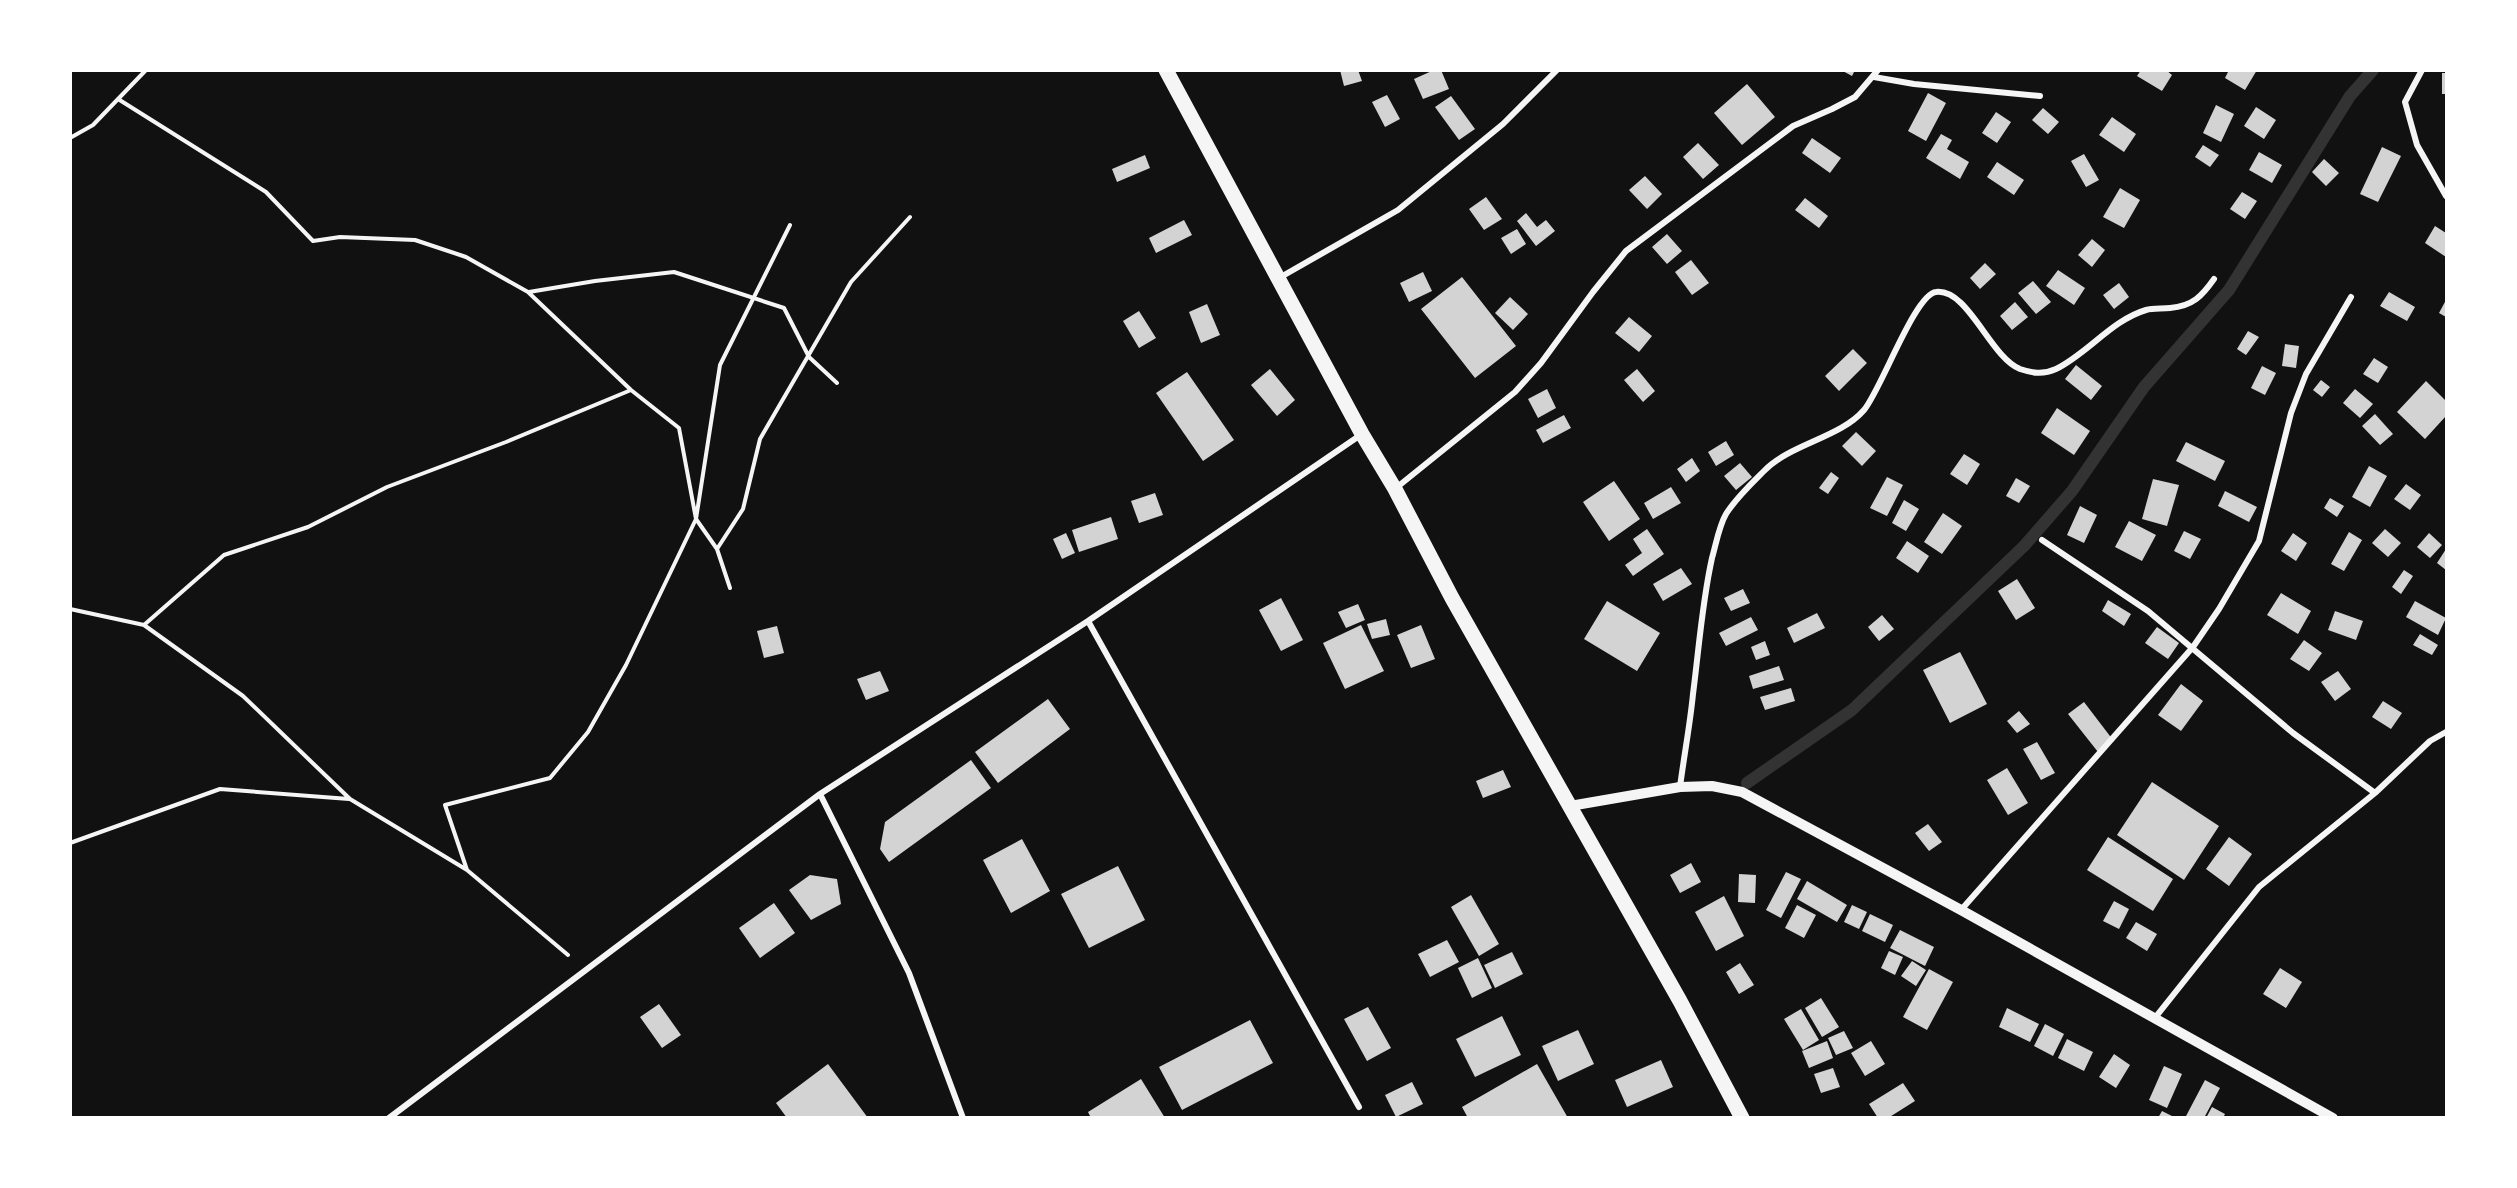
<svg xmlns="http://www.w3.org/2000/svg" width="2517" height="1188" font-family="'Roboto Serif',serif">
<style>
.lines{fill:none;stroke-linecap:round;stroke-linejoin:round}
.stream{stroke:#333;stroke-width:12}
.building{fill:#d3d3d3}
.path{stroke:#f5f5f5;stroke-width:4}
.minor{stroke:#f5f5f5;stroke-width:6}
.tertiary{stroke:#f5f5f5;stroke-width:10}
.primary{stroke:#f5f5f5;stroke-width:15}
</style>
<rect width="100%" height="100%" fill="#111"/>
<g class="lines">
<path class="stream" d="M1747 783 1852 710 2024 546 2072 491 2144 387 2229 290 2350 96 2373 70"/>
</g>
<path class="building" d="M1340 70H1358L1362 81 1344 86Z
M1434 70H1441L1449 89 1423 99 1414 79Z
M1841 70H1855L1852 76Z
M2141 70H2166L2172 75 2162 91 2137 76Z
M2229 70H2257L2245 90 2225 78Z
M2442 73H2446V94H2442Z
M1747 84 1775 117 1742 145 1714 113Z
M1928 93 1946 103 1926 141 1908 131Z
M1387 95 1400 119 1385 127 1372 102Z
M1451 96 1475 129 1459 140 1435 107Z
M2216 105 2234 114 2221 142 2203 133Z
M2256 107 2276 120 2264 139 2244 126Z
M2043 108 2059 122 2048 134 2032 120Z
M1996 112 2011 122 1997 143 1982 133Z
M2112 117 2136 134 2124 152 2099 135Z
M1941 134 1952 140 1947 149 1969 162 1960 179 1926 158Z
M1812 138 1841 158 1830 173 1802 153Z
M1698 143 1719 165 1703 179 1683 157Z
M2203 145 2219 155 2210 167 2195 157Z
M2382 147 2401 156 2378 202 2360 194Z
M2259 152 2282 165 2272 183 2249 170Z
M2084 154 2099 180 2086 187 2071 161Z
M1145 155 1150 168 1117 182 1112 169Z
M2324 159 2339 173 2326 186 2312 172Z
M1997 162 2024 180 2014 195 1987 177Z
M1645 176 1662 194 1647 209 1629 190Z
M2120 188 2140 200 2124 228 2103 217Z
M2242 192 2257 201 2245 219 2230 209Z
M1486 197 1502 219 1484 230 1469 209Z
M1805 198 1828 216 1819 228 1795 210Z
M1526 213 1537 227 1546 220 1555 231 1536 246 1517 221Z
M1184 220 1192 235 1156 253 1149 238Z
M2435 226 2446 233V257L2425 243Z
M1517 229 1526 244 1511 254 1501 238Z
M1667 234 1682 251 1667 264 1652 247Z
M2092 239 2105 250 2092 267 2078 255Z
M1691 260 1709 283 1692 295 1675 272Z
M1985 263 1996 274 1980 289 1970 278Z
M2058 270 2085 288 2074 305 2046 286Z
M1423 272 1432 291 1409 302 1400 283Z
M1462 277 1516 346 1475 378 1421 309Z
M2033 281 2051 302 2036 314 2018 293Z
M2119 283 2129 297 2114 309 2103 295Z
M2389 292 2415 307 2407 321 2380 306Z
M1510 297 1528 314 1513 330 1495 313Z
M2446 300V317L2439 313Z
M2015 302 2028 317 2012 330 2000 316Z
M1207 304 1220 335 1201 343 1189 312Z
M1139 311 1156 338 1139 348 1123 321Z
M1629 317 1652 336 1639 352 1615 333Z
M2248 331 2259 337 2246 355 2237 349Z
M2285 344 2299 346 2296 368 2282 366Z
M1853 349 1867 363 1839 391 1825 376Z
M2374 358 2388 367 2378 383 2363 374Z
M2076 365 2102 386 2091 400 2065 379Z
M2262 366 2276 373 2265 395 2251 388Z
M1270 369 1295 400 1277 416 1251 385Z
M1637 369 1655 391 1643 402 1624 380Z
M1187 372 1234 440 1203 461 1156 393Z
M2321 380 2330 387 2322 397 2313 390Z
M2426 381 2446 401V416L2425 439 2397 412Z
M1547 389 1556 408 1538 418 1528 399Z
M2355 389 2373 404 2360 418 2343 403Z
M2057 408 2090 431 2074 455 2041 433Z
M2375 414 2393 434 2380 445 2362 426Z
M1564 415 1571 428 1543 443 1536 430Z
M1856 432 1876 451 1862 466 1842 446Z
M1726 441 1734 455 1716 466 1708 452Z
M2186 442 2225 461 2215 481 2176 461Z
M1964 454 1980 464 1967 485 1950 474Z
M1692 458 1700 471 1686 482 1677 469Z
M1740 463 1752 477 1736 490 1724 476Z
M2369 466 2387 476 2370 507 2352 497Z
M1831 472 1839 478 1828 494 1819 488Z
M1887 477 1903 485 1887 516 1870 508Z
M2016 478 2030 486 2019 503 2006 496Z
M2153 479 2179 485 2167 526 2142 519Z
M1614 481 1640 519 1609 541 1583 502Z
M2406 484 2421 495 2410 510 2394 499Z
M1671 487 1681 503 1653 519 1644 503Z
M2225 491 2257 507 2249 522 2218 506Z
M1155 493 1163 515 1139 523 1131 501Z
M2330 498 2344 506 2337 517 2324 508Z
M1904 500 1919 509 1906 531 1892 523Z
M2080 506 2097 515 2084 543 2067 535Z
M1943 513 1962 526 1942 554 1924 542Z
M1111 517 1118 539 1079 552 1072 530Z
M2129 521 2156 535 2142 561 2115 547Z
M1647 529 1664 554 1633 576 1625 565 1642 553 1633 539Z
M2385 529 2401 543 2388 557 2372 543Z
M2184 531 2201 539 2190 559 2174 551Z
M2349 532 2362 540 2344 571 2331 564Z
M1066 533 1075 553 1062 559 1053 539Z
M2293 533 2307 543 2296 561 2281 551Z
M2429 533 2442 545 2430 558 2417 547Z
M1907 541 1929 556 1918 573 1896 558Z
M2446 549V570L2437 563Z
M1681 568 1692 584 1663 601 1653 584Z
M2404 570 2413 576 2401 594 2392 587Z
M2017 579 2035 608 2016 620 1998 591Z
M1743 589 1750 603 1731 611 1724 598Z
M2281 593 2311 611 2298 634 2267 615Z
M1281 598 1303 640 1281 651 1259 610Z
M2108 600 2131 614 2124 626 2102 611Z
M1607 601 1660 633 1637 671 1584 639Z
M2415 601 2446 618 2438 635 2406 617Z
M1358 604 1365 620 1346 628 1338 612Z
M2335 611 2363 621 2356 640 2328 630Z
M1817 613 1825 628 1794 643 1787 628Z
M1882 615 1894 629 1879 641 1868 627Z
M1751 617 1758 630 1726 646 1719 633Z
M1386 619 1390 635 1372 639 1367 624Z
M1361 625 1384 671 1345 689 1323 643Z
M1421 625 1435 659 1411 668 1397 635Z
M777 626 784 653 764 658 757 631Z
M2157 627 2179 643 2168 659 2145 643Z
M2420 634 2438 645 2432 655 2413 645Z
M2304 640 2322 653 2309 671 2290 659Z
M1765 641 1770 655 1756 660 1751 647Z
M1960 652 1987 704 1950 723 1923 670Z
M1779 666 1784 680 1753 689 1749 676Z
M880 671 889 691 866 700 857 679Z
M2338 671 2351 689 2335 701 2321 682Z
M2181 684 2203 701 2181 731 2158 715Z
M1791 688 1795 701 1765 710 1760 697Z
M1048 699 1070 729 998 783 975 752Z
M2383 701 2402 713 2391 729 2372 717Z
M2084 702 2113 740 2098 752 2068 714Z
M2019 711 2030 724 2017 733 2007 721Z
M2037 742 2055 773 2041 780 2023 749Z
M971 760 991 788 889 862 880 849 885 822Z
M2007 768 2028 803 2008 815 1987 780Z
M1503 770 1511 787 1483 798 1476 781Z
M2152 782 2219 826 2184 880 2117 835Z
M1928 824 1942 842 1929 851 1915 833Z
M2108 837 2173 879 2153 911 2087 870Z
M2229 837 2252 854 2229 886 2206 869Z
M1022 839 1050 891 1011 913 983 860Z
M1691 863 1701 882 1680 893 1670 875Z
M1118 866 1145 920 1089 948 1061 894Z
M1786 872 1801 879 1781 918 1766 910Z
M1739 874 1756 875 1755 903 1738 902Z
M810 875 837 879 841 904 811 920 789 890Z
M1807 881 1847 905 1837 922 1797 899Z
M1471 895 1499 944 1479 956 1451 907Z
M1724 896 1744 936 1716 951 1695 912Z
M2114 901 2129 909 2119 929 2103 921Z
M774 903 795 933 760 958 739 928Z
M1797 905 1816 915 1804 938 1785 928Z
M1852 905 1867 912 1859 929 1844 922Z
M1870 914 1893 925 1885 942 1862 931Z
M2136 922 2157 934 2147 951 2126 938Z
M1900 930 1934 947 1925 966 1890 948Z
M1447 940 1459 962 1430 977 1418 954Z
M1889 951 1903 957 1895 975 1881 968Z
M1512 952 1523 974 1495 988 1484 965Z
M1478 958 1492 988 1472 998 1458 968Z
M1912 961 1926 970 1916 986 1901 976Z
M1740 963 1754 985 1739 994 1726 972Z
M2280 968 2302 982 2286 1008 2263 994Z
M1929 969 1953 982 1927 1030 1903 1017Z
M1821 998 1839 1027 1822 1037 1805 1008Z
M659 1004 681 1035 662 1048 640 1017Z
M1368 1007 1391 1048 1367 1061 1344 1019Z
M2007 1008 2039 1024 2030 1042 1999 1027Z
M1801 1009 1819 1040 1803 1050 1784 1019Z
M1502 1016 1521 1055 1475 1077 1456 1039Z
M1250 1020 1273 1063 1182 1110 1159 1067Z
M2045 1024 2064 1034 2053 1056 2034 1046Z
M1578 1030 1594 1064 1558 1081 1542 1046Z
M1844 1031 1853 1048 1836 1055 1828 1038Z
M2067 1039 2093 1052 2084 1071 2058 1058Z
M1827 1041 1833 1058 1809 1068 1802 1051Z
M1871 1041 1885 1064 1865 1076 1851 1053Z
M2114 1054 2130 1065 2116 1088 2099 1077Z
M1661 1060 1673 1087 1627 1107 1615 1080Z
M828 1064 868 1118H787L776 1103Z
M1537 1064 1568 1118H1468L1462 1107Z
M2164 1066 2182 1074 2167 1108 2149 1100Z
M1833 1068 1840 1087 1821 1093 1814 1074Z
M1141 1079 1165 1118H1091L1088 1112Z
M2205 1080 2220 1088 2204 1118H2185Z
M1412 1082 1423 1104 1396 1117 1385 1095Z
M1903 1083 1915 1101 1888 1118H1878L1869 1104Z
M2212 1107 2225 1114 2223 1118H2206Z
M2162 1111 2176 1118H2158Z"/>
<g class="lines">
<path class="path" d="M118 99 266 192 313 241 340 237 415 240 466 257 528 292 631 390 679 428 696 519 717 549 730 588
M70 138 93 125 146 70
M529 292 595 281 674 272 784 308 809 357 837 383
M717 549 743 509 760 439 851 282 910 217
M70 609 144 625 243 696 350 799 467 870 568 955
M144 625 224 555 308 527 387 487 506 442 631 390
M70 843 220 789 349 799
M467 870 445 805 550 778 588 732 626 665 696 519 720 365 790 225"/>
<path class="minor" d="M2422 70 2405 102 2417 145 2446 196
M1874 77 1914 84 2040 96
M1279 278 1398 210 1503 124 1557 70
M1396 488 1515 392 1541 363 1593 292 1626 251 1793 126 1832 109 1855 97 1878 70
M2042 540 2148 611 2293 733 2375 793
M1088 621 1359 1107
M1680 787C1684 756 1690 725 1693 694 1699 648 1702 603 1712 558 1716 544 1719 526 1726 514 1736 498 1751 484 1764 471 1790 444 1840 438 1864 410 1881 390 1915 294 1936 292 1968 288 1990 357 2020 369 2032 373 2043 375 2056 369 2087 354 2112 320 2146 310 2153 308 2162 309 2170 308 2193 306 2202 296 2214 279
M820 794 909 973 963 1118
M1961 910 2193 647 2219 609 2259 541 2291 413 2306 374 2351 297
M2154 1019 2259 887 2375 793 2430 741 2446 732
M389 1118 820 794 1088 621 1362 434"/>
<path class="tertiary" d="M1570 806 1680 787 1712 786 1742 792 1961 910 2333 1118"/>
<path class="primary" d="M1166 70 1362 434 1395 489 1452 598 1680 1001 1742 1118"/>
</g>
<rect width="2517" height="1188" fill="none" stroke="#ffffff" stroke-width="144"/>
</svg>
